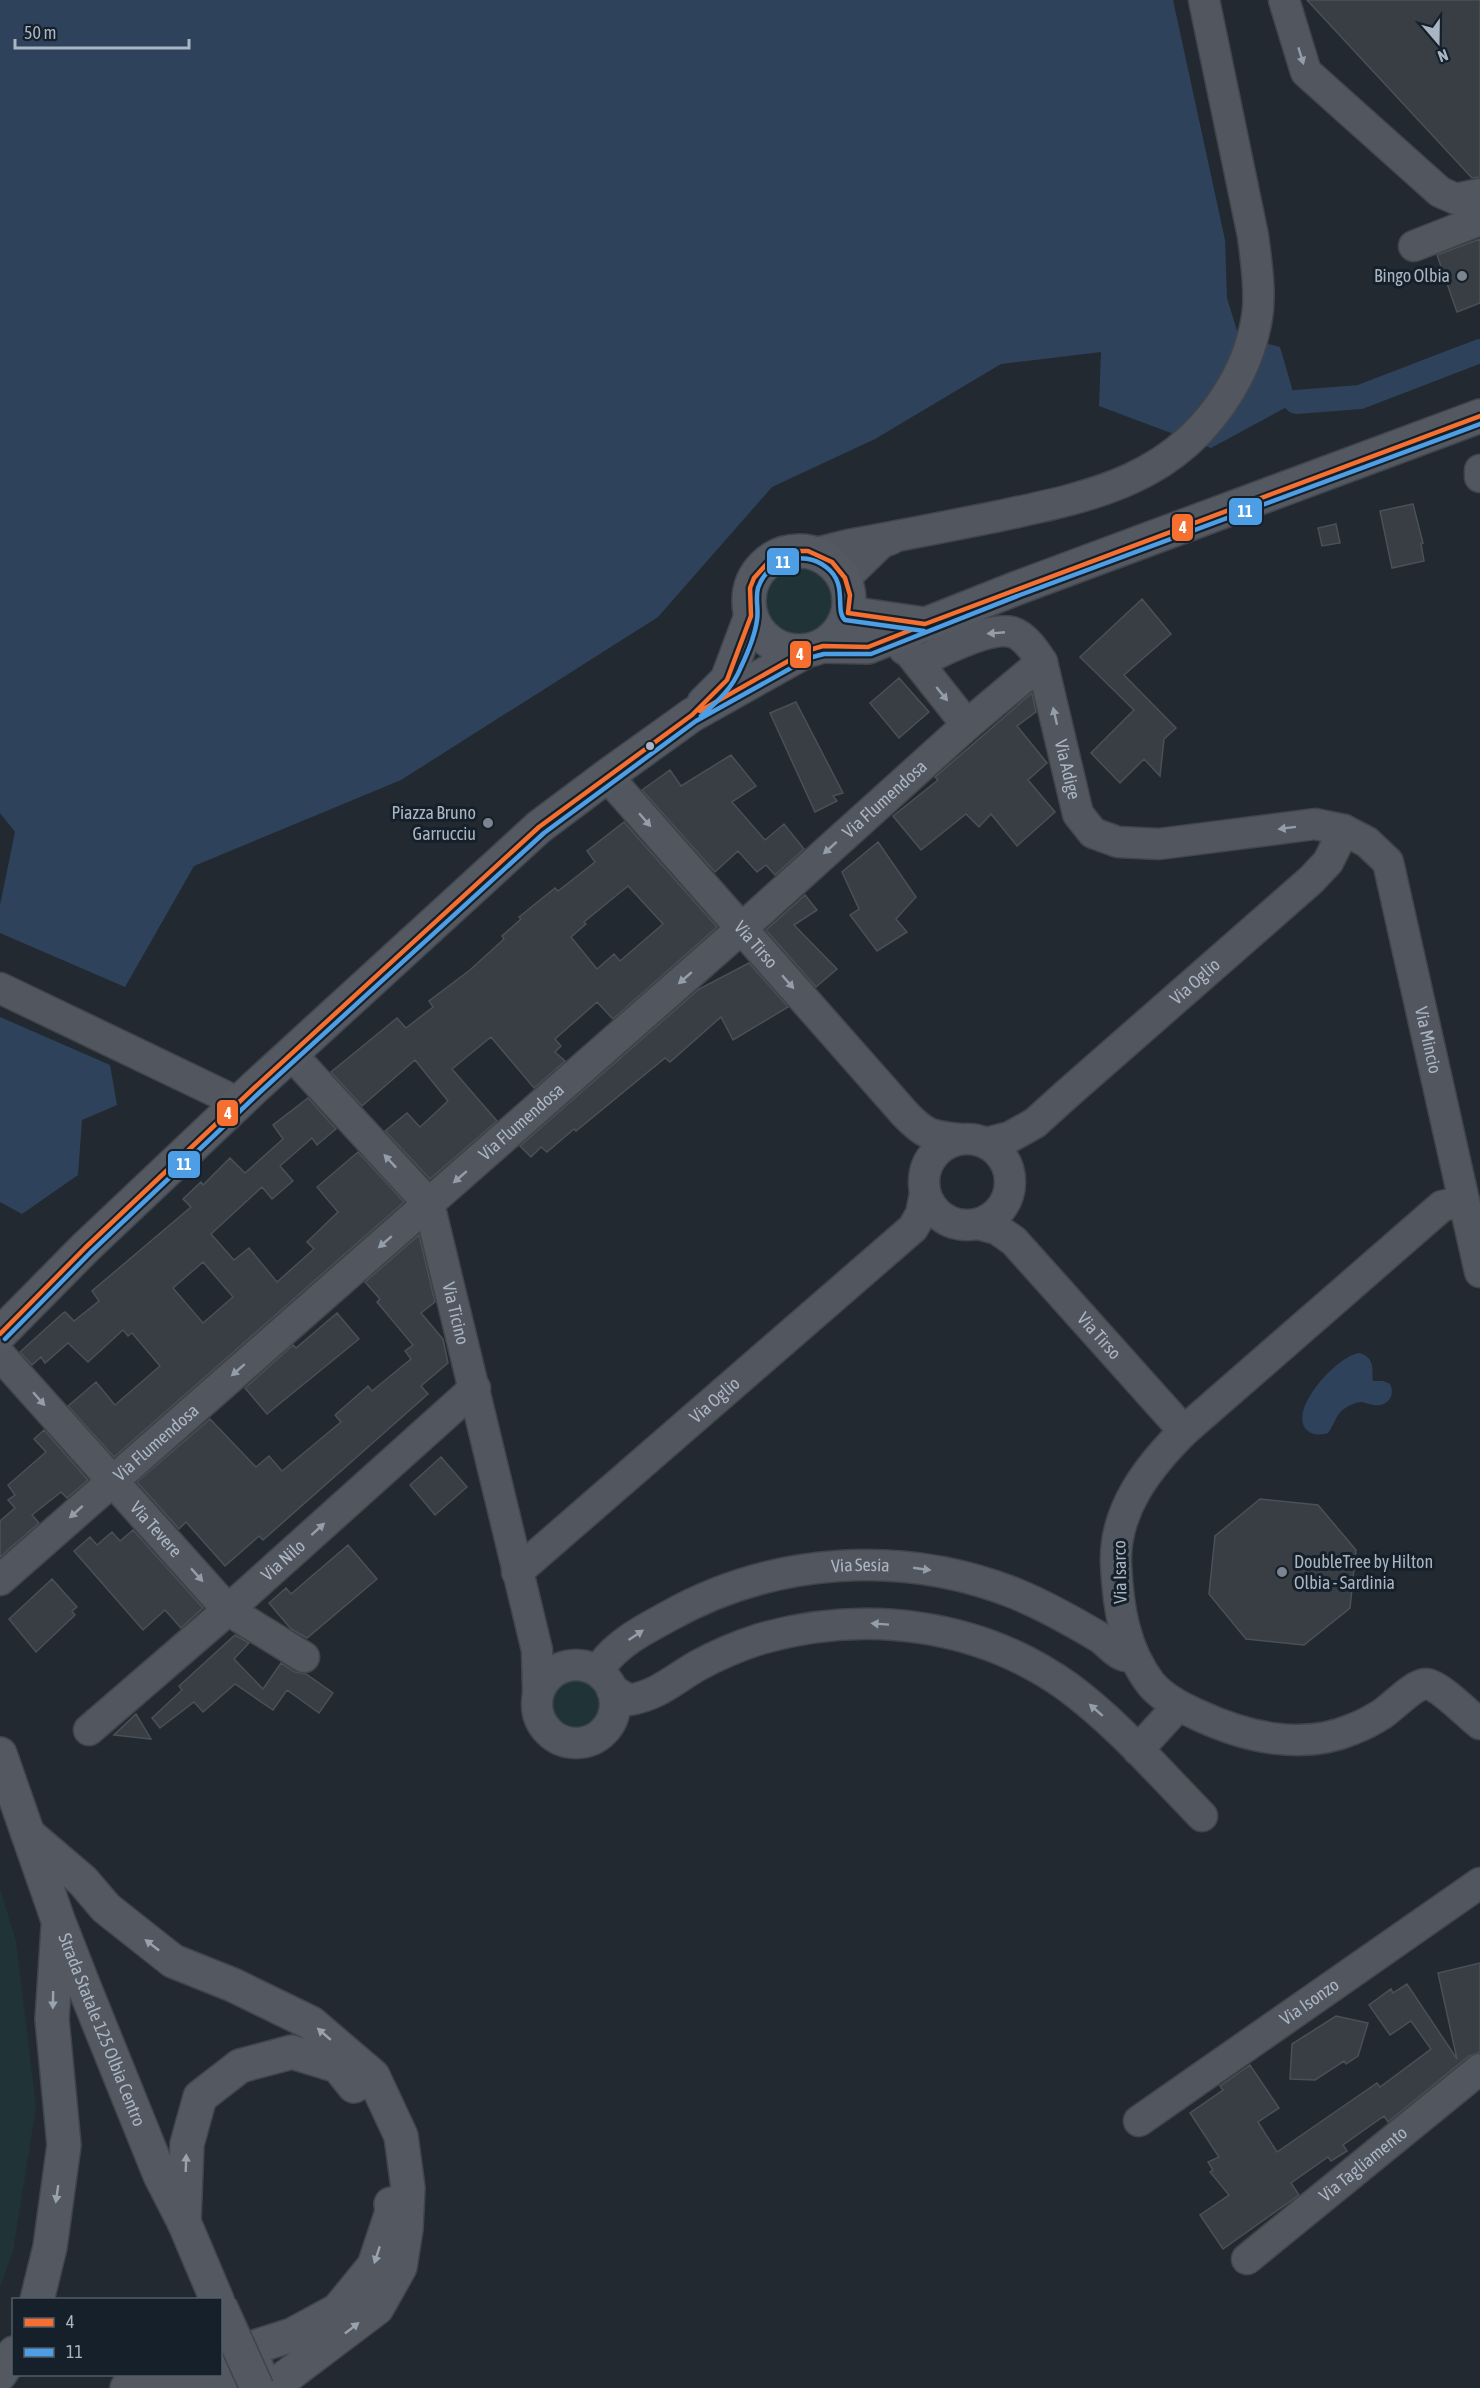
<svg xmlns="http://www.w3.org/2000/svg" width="1480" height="2388" font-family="'Asap Condensed',sans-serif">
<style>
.green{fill:#203336}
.water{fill:#2e435b}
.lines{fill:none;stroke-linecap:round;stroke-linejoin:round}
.canal{stroke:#2e435b;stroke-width:24}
.building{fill:#383e44;stroke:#495058;stroke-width:1.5;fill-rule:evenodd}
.minor-casing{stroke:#40454b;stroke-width:33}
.major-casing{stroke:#40454d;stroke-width:36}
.minor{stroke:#52575f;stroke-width:30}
.major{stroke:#545961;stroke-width:33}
.major-bridge-casing{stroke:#40454d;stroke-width:36;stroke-linecap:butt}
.major-bridge{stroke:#545961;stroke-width:33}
.bus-1-casing{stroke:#16202a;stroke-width:9}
.bus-2-casing{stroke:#16202a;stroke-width:9}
.bus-1{stroke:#f46f30;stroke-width:4.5}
.bus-2{stroke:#4d9ee5;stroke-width:4.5}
.oneway{fill:#949eab}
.oneway2{fill:#99a3b0}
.poi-dot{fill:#7b8490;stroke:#16202a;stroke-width:2}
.bus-dot{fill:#aab5c4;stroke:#16202a;stroke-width:2}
.labels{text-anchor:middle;stroke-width:6;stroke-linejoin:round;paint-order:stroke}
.poi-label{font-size:18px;fill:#aab5c4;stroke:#16202a;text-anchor:end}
.street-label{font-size:18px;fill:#aab5c4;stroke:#16202a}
.line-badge{stroke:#16202a;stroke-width:2}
.badge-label{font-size:16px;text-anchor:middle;font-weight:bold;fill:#fff}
</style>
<rect width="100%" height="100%" fill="#232930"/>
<path class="green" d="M757 601a41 41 0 1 1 82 0a41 41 0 1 1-82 0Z
M552 1704a24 24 0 1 1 48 0a24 24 0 1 1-48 0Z
M0 1889 16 1941 36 2107 13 2251 0 2287Z"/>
<path class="water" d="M0 0H1173L1225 240 1227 298 1239 337 1280 347 1296 402 1211 448 1099 406 1101 352 1001 364 875 439 772 487 658 617 401 780 194 866 125 987 0 933V905L15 832 0 813Z
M0 1017 110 1065 117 1105 82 1120 78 1175 22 1214 0 1202Z
M1359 1353C1375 1357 1372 1369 1373 1381H1383L1390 1384C1396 1396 1387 1407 1374 1405 1370 1405 1365 1402 1361 1402 1357 1402 1350 1405 1347 1407 1336 1412 1335 1424 1328 1433 1312 1438 1299 1430 1303 1412 1308 1391 1338 1357 1359 1353Z"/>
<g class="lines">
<path class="canal" d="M1296 402 1360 397 1480 351"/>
</g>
<path class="building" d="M1307 0H1480V177L1472 178Z
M1480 239V303L1457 312 1437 255Z
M1413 504 1423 543 1421 544 1424 561 1392 568 1380 511Z
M1336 524 1340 543 1322 546 1318 528Z
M1142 599 1171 634 1124 675 1176 728 1164 739 1160 776 1144 759 1120 783 1091 753 1134 710 1080 657Z
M899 678 929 712 899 738 870 703Z
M1032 693 1036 712 1017 726 1047 763 1028 780 1055 812 1017 846 991 814 979 827 966 814 921 850 893 816 938 780 935 777Z
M796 702 843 793 833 796 837 801 815 812 770 713Z
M731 755 756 786 732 802 765 840 784 824 804 849 775 875 766 865 757 872 738 851 715 872 642 790 670 770 681 786Z
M624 822 717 927 613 1019 597 1002 555 1039 561 1046 555 1052 565 1061 534 1088 491 1037 452 1069 497 1121 430 1179 385 1131 407 1113 420 1127 448 1101 415 1060 362 1106 331 1072 397 1018 406 1028 433 1007 429 1001 470 970 504 939 502 936 521 919 519 917 555 888 558 891 595 862 587 851ZM628 886 663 924 620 961 614 954 597 969 571 937 586 924 584 922Z
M878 842 916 897 896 919 907 932 877 951 850 915 859 909 842 872Z
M805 895 817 910 794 925 837 969 816 987 766 930Z
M749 963 788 1007 733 1040 721 1017 670 1062 665 1058 576 1131 574 1129 547 1152 541 1147 531 1157 520 1146 699 989Z
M308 1098 336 1129 317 1145 312 1138 280 1166 293 1181 272 1199 262 1187 211 1234 234 1260 249 1248 277 1282 314 1249 307 1242 338 1212 317 1187 358 1152 404 1202 114 1457 68 1406 96 1382 115 1405 160 1366 132 1333 128 1336 123 1330 88 1362 68 1343 45 1363 41 1357 32 1365 20 1352 63 1313 65 1312 74 1321 99 1301 92 1291 191 1207 183 1199 201 1182 203 1185 230 1158 245 1173 283 1139 273 1125ZM203 1262 233 1297 203 1323 173 1288Z
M419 1235 435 1302 421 1313 443 1339 448 1363 421 1386 428 1394 263 1540 259 1536 225 1566 186 1522 179 1529 137 1482 210 1419 256 1467 269 1456 282 1471 341 1422 335 1415 368 1386 372 1391 411 1359 405 1351 413 1345 377 1302 380 1299 365 1282Z
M337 1313 359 1339 267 1414 245 1388 293 1345 296 1348Z
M44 1430 88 1480 67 1498 61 1492 32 1515 39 1523 0 1557V1521L15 1508 8 1500 15 1495 8 1485 46 1452 34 1439Z
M441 1457 467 1487 435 1515 410 1485Z
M1260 1499 1318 1505 1356 1550 1350 1608 1304 1645 1246 1639 1209 1594 1215 1536Z
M133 1530 203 1608 181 1628 165 1610 143 1630 74 1551 90 1537 97 1545 112 1532 120 1541Z
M348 1545 377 1579 307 1638 291 1629 269 1603 286 1588 291 1594Z
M52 1579 77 1607 72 1611 75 1615 36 1652 9 1619Z
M235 1635 249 1643 234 1659 263 1689 281 1663 295 1672 306 1674 333 1693 319 1713 287 1690 273 1710 235 1684 203 1712 194 1702 160 1728 152 1718 182 1690 179 1686Z
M136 1714 151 1739 114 1735Z
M1480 1963V2052L1469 2056 1388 2122 1384 2116 1343 2145 1347 2151 1331 2161 1328 2157 1291 2183 1299 2195 1223 2249 1200 2215 1229 2195 1210 2172 1213 2170 1208 2162 1219 2157 1190 2113 1223 2090 1220 2086 1250 2065 1279 2108 1258 2122 1277 2152 1377 2083 1380 2087 1431 2049 1411 2021 1390 2035 1369 2005 1391 1989 1393 1993 1407 1984 1457 2059 1438 1973Z
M1336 2016 1368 2023 1358 2056 1346 2064 1344 2061 1315 2080 1290 2079 1292 2044Z"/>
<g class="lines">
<defs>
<g id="minor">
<path d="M1284 0 1306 72 1440 192 1456 199 1480 194"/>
<path d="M1414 246 1480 220"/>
<path d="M1480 470V477"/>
<path d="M816 553 848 545C898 536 949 526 999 516 1094 496 1177 479 1230 390 1245 365 1255 338 1258 309 1260 285 1256 260 1253 236L1204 0"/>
<path d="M845 578 881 543 891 539"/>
<path d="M904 649 910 653 967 725"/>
<path id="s1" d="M918 663C940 652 988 626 1012 632 1025 636 1035 651 1042 662L1078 814 1093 833 1118 842 1159 844 1315 824 1344 830 1367 842 1388 862 1480 1272"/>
<path id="s2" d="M607 776 905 1114C925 1135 931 1136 959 1139"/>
<path d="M0 988 229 1098 233 1108"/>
<path id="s3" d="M292 1055 429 1204 537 1650 538 1692"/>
<circle cx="967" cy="1182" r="43"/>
<path id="s4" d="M986 1143 1010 1137 1035 1123 1067 1094 1311 880 1328 862 1344 830"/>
<path d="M1464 1201 1442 1206 1184 1431C1148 1467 1114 1510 1116 1564 1118 1606 1124 1649 1151 1684 1162 1697 1180 1707 1196 1714 1244 1737 1302 1751 1353 1729 1363 1725 1373 1720 1382 1714 1392 1708 1415 1683 1426 1684 1440 1685 1468 1715 1480 1724"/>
<path id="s5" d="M978 1224 997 1229 1014 1241 1184 1431"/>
<path id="s6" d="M0 1355 228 1610 304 1657"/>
<path id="s7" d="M517 1572 913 1228 921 1214 925 1194"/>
<path id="s8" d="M0 1580 741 929 967 725 1042 662"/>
<circle cx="576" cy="1704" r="39"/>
<path id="s9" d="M604 1677 602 1665C618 1643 643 1630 667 1617 773 1557 902 1549 1014 1593 1044 1605 1072 1621 1099 1637 1107 1642 1116 1654 1125 1656 1128 1656 1131 1656 1134 1656"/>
<path d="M612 1690 629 1700C658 1695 673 1680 697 1666 717 1655 738 1646 760 1639 864 1609 979 1623 1068 1687 1118 1724 1159 1772 1202 1816"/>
<path id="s10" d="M89 1730 228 1610 475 1388"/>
<path d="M1138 1750 1178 1706"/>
<path id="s11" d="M1139 2121 1480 1883"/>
<path id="s12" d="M1247 2259 1480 2069"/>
</g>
<g id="major">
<circle cx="799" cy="601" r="50"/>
<path d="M848 613 924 624"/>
<path d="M823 646 868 647 1017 588 1480 416"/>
<path d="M704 703 727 680 751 616"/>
<path d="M0 1334 86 1247 254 1088 539 827 607 776 692 715 806 651"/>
<path id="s13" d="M0 1754 58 1920 83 1984 160 2175 184 2222 217 2300"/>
<path d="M28 1834 83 1881 106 1908 173 1961 233 1985 311 2023 373 2076 401 2136 408 2188 406 2229 400 2267 377 2308 271 2388"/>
<path d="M184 2222 187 2144 200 2097 240 2066 292 2052 338 2066 354 2086"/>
<path d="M37 2300 50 2247 64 2145 52 2019 58 1928"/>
<path d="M220 2358 292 2335 338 2310 374 2266 392 2212 391 2204"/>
<path d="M0 2374 14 2353"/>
<path d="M127 2388 168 2374"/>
<path d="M187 2388 257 2368"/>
</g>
</defs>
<use href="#minor" class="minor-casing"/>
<use href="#major" class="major-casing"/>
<use href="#minor" class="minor"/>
<use href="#major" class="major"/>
<defs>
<path id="major-bridge" d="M220 2306 257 2388"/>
</defs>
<use href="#major-bridge" class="major-bridge-casing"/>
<use href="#major-bridge" class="major-bridge"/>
<defs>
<path id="bus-1" d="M700 711 806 651 823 646 868 647 911 630
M0 1334 86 1247 254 1088 539 827 692 715 727 680 751 616 750 588 754 578 772 558 788 551H808L832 562 845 578 850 595 848 613 925 624 1480 416"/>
<path id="bus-2" d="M701 716C718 701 732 689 741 667 748 652 755 636 757 620 759 609 755 599 758 588 767 560 803 549 826 567 849 584 834 610 845 620L924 631
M5 1339 91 1252 259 1093 544 833 696 721 809 658 824 654H871L1020 595 1480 424"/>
</defs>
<use href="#bus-1" class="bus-1-casing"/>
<use href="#bus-2" class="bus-2-casing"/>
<use href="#bus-1" class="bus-1"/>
<use href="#bus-2" class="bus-2"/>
</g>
<defs><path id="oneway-solid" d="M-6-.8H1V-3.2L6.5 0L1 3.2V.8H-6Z" transform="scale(1.5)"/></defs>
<g class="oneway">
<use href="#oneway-solid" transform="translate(1301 56) rotate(73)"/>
<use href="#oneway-solid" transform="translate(996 633) rotate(175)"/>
<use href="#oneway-solid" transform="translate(942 694) rotate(51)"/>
<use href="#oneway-solid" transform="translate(1055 716) rotate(-103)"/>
<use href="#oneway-solid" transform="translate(645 820) rotate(49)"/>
<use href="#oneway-solid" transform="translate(1287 828) rotate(173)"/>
<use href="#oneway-solid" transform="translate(830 848) rotate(138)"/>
<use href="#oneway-solid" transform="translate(685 978) rotate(139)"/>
<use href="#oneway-solid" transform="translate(788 982) rotate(49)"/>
<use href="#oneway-solid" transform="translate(390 1161) rotate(-133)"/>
<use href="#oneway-solid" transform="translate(460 1177) rotate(139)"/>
<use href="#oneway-solid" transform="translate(385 1242) rotate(139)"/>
<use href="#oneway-solid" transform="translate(238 1370) rotate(139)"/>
<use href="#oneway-solid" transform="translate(39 1399) rotate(49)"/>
<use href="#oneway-solid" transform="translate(76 1512) rotate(138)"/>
<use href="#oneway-solid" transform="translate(318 1529) rotate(-42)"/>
<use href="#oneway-solid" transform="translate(922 1569) rotate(8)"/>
<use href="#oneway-solid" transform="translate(197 1575) rotate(48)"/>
<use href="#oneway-solid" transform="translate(880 1624) rotate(-176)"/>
<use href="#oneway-solid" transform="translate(636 1635) rotate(-34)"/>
<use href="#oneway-solid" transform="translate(1096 1710) rotate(-139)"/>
</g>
<g class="oneway2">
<use href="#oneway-solid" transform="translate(152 1945) rotate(-142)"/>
<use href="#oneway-solid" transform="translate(53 2000) rotate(91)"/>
<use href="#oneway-solid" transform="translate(324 2034) rotate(-139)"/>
<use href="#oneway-solid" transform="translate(186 2163) rotate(-88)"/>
<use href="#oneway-solid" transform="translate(57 2194) rotate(98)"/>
<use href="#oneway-solid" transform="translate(377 2255) rotate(108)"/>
<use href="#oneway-solid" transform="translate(352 2328) rotate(-38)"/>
</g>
<g class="poi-dot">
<circle cx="1462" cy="276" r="6"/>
<circle cx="488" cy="823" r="6"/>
<circle cx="1282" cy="1572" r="6"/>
</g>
<circle class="bus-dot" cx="650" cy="746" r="5"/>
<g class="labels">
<g class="poi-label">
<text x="1450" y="282">Bingo Olbia</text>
<text x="476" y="819">Piazza Bruno<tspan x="476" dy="21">Garrucciu</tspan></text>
<text x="1294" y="1568" text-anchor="start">DoubleTree by Hilton<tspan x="1294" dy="21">Olbia - Sardinia</tspan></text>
</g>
<g class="street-label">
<text dy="6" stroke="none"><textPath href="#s1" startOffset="254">Via Adige</textPath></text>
<text dy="6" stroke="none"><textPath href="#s8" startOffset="1180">Via Flumendosa</textPath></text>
<text dy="6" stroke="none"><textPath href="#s2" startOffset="225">Via Tirso</textPath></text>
<text dy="6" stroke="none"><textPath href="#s4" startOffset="267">Via Oglio</textPath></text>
<text dy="6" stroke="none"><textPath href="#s1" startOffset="816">Via Mincio</textPath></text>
<text dy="6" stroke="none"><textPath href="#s8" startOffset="694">Via Flumendosa</textPath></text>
<text dy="6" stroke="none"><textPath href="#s3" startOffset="315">Via Ticino</textPath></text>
<text dy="6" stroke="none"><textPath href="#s5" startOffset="168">Via Tirso</textPath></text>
<text dy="6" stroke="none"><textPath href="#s7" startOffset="262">Via Oglio</textPath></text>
<text dy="6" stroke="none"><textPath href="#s8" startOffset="208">Via Flumendosa</textPath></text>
<text dy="6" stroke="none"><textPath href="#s6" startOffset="234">Via Tevere</textPath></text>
<text dy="6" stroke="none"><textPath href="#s10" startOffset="258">Via Nilo</textPath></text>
<text dy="6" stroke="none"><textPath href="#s9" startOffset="296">Via Sesia</textPath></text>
<text transform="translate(1120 1572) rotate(-91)" y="6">Via Isarco</text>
<text dy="6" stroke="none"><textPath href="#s11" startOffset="208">Via Isonzo</textPath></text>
<text dy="6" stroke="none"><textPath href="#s13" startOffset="294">Strada Statale 125 Olbia Centro</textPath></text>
<text dy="6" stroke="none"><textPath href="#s12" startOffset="150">Via Tagliamento</textPath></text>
</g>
</g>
<g class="line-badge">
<rect x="1228" y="497" width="35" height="29" rx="6" fill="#4d9ee5"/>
<rect x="1171" y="513" width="23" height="29" rx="6" fill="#f46f30"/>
<rect x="766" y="547" width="34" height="29" rx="6" fill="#4d9ee5"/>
<rect x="789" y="640" width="23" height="29" rx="6" fill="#f46f30"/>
<rect x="216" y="1099" width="23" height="28" rx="6" fill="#f46f30"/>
<rect x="167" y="1150" width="34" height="29" rx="6" fill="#4d9ee5"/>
</g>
<g class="badge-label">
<text x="1245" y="517">11</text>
<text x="1183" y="533">4</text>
<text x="783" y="568">11</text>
<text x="800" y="660">4</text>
<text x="228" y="1119">4</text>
<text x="184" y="1170">11</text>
</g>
<rect x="12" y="2298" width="210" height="78" fill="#16202a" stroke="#515c68" stroke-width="1.5"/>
<rect x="24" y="2318" width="30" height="9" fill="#f46f30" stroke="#515c68" stroke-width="1.5"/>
<text x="66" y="2328" font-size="18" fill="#aab5c4">4</text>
<rect x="24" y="2348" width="30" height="9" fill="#4d9ee5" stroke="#515c68" stroke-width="1.5"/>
<text x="66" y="2358" font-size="18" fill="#aab5c4">11</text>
<g transform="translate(1438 42) rotate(160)" stroke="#16202a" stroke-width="4.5" paint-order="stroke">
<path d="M0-4.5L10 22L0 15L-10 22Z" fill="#aab5c4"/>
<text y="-9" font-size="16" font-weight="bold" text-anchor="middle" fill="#aab5c4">N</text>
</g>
<path d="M15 39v9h174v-9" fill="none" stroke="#aab5c4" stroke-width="3"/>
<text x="24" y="39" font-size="18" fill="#aab5c4" stroke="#16202a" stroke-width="4.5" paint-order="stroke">50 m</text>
</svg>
